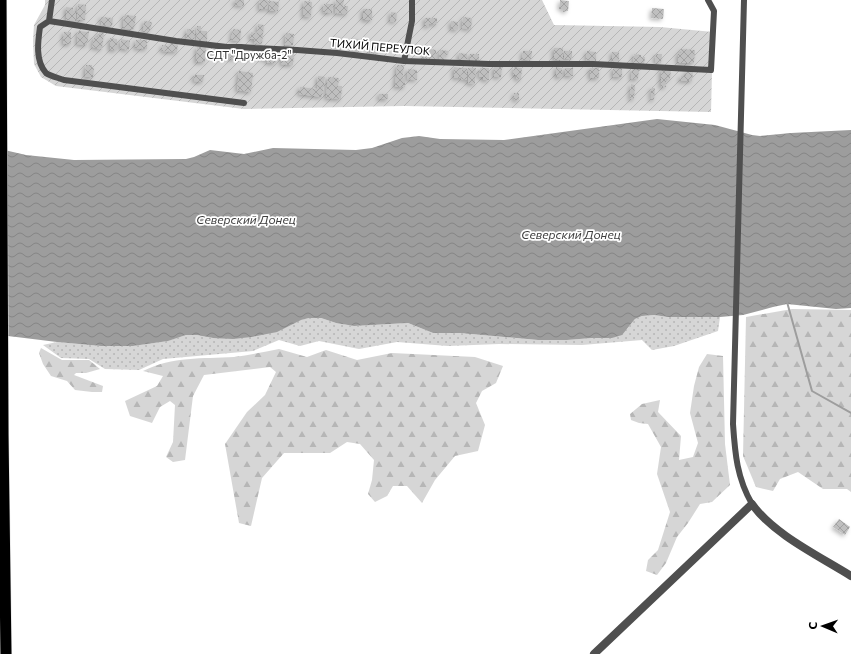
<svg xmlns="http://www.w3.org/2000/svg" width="851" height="654" font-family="Commissioner,sans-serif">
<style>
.grass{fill:url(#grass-dots)}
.forest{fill:url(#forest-firs)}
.garden{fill:url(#garden-furrows)}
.water{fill:url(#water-waves)}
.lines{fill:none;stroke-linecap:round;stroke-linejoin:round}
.stream{stroke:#9d9d9d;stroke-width:2}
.building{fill:url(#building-cross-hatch);filter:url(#shadow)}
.trunk-casing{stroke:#dbdbdb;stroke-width:12}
.minor{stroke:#4f4f4f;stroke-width:6}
.tertiary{stroke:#4f4f4f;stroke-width:8}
.trunk{stroke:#000;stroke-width:11}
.labels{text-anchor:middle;stroke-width:3.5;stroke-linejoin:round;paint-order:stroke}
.street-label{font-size:11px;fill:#000;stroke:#fff}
.park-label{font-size:11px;fill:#2d2d2d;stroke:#fff}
.water-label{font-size:12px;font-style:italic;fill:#3e3e3e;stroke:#fff}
</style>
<defs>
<pattern id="grass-dots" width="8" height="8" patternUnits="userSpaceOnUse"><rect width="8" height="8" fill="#d6d6d6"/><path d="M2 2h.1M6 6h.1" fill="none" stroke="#b6b6b6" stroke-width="1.8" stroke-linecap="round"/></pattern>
<pattern id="forest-firs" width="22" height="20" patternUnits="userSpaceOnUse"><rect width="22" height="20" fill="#d6d6d6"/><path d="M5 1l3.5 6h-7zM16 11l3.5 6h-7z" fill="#b6b6b6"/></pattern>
<pattern id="garden-furrows" width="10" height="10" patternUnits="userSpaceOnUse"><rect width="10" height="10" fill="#d6d6d6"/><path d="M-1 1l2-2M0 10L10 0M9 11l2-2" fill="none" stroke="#b6b6b6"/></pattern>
<pattern id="water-waves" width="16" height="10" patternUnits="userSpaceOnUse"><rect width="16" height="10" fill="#9d9d9d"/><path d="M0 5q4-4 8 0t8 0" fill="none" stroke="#858585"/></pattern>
<pattern id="building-cross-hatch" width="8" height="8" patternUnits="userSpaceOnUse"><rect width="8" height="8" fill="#bfbfbf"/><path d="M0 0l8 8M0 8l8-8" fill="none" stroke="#a2a2a2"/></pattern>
<filter id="shadow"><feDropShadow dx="-2" dy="2" stdDeviation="2" flood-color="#0004"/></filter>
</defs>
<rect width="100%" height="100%" fill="#fff"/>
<path class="grass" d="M654 315 668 317H720L718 331 674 346 652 350 642 340 582 345 499 344 448 346 397 342 359 349 319 341 300 346 279 340 253 351 163 359 139 370 105 369 89 359 61 358 43 345 57 342 101 346H133L167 341 186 335H197L213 338 309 318H321L336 323 354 326 408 323 433 333H460L538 340H567L592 338H612L627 329 635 319 642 316Z"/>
<path class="forest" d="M792 309 851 310V492L847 489H823L798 472 780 479 773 491 756 487 743 456 746 317Z
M41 348 62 360H89L100 369 86 373H76L74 375 103 386 102 392H92L75 390 67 381 51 376 43 364 39 353Z
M279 349 307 357 326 350 357 360 392 353 475 357 503 366 496 383 482 391 476 403 485 425 478 451 455 456 435 480 422 503 407 486H393L387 496 375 502 368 494 372 480 374 460 360 444 347 442 330 453H284L262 478 251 526 239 523 225 444 247 412 265 395 276 372 270 367 204 375 193 396 185 460 173 462 166 457 173 442 175 405 170 401 160 407 152 423 130 416 125 401 157 386 163 376 143 371C173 356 202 359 234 357 249 355 264 352 279 349Z
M707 354 723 356 725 444 730 485 712 502 700 504 688 523 677 537 666 563 657 575 646 571 648 560 658 550 670 512 657 474 661 447 648 424 639 423 631 420 630 414 642 404 660 400 658 412 681 436 679 460 693 457 698 443 690 413 694 386 699 367Z"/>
<path class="garden" d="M45 0H542L554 25 660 27 713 32 711 112 404 106 244 109 56 86 41 77 34 64 33 41 34 25 45 5Z"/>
<path class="water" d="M657 119 715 125 752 135 760 136 791 133 851 130V308L836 309 787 304 773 307 743 315 720 317H668L654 315 642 316 635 319 622 335 612 338H592L567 340H538L460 333H433L408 323 354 326 336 323 321 318H309L301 320 277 332 251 337 233 339 213 338 197 335H186L168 341 133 346H101L57 342 0 335V149L26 155 74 160 186 159 194 157 210 150 244 154 273 148 356 150 372 148 402 138 419 136 440 139 504 140Z"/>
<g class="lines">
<path class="stream" d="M787 302 812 391 851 413"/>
</g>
<path class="building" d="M235 0H244V6L235 5Z
M260 0H268L267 9H259Z
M336 0H344L343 6H348L347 14 335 13Z
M560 0 569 1 568 11 563 12V9H559Z
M269 1 279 2 278 11H269Z
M304 1 312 2 311 17 303 16Z
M78 4 86 5 85 20H77Z
M324 4H333L332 13 323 12Z
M66 7 73 8V11H76V21L66 20Z
M652 8 664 9 663 19 651 18Z
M363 9H372V20H363Z
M391 12 397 13 396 22 390 21Z
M124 15 136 16 134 29 123 28Z
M101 17 113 18 112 26 101 25Z
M463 17 472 18 471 29 462 28Z
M425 18H437V24H429V27L425 26Z
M144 21 152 22 150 30H148V32H143Z
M451 21 458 22V30L451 29Z
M258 24 264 25 262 44 254 43 255 39H250L251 32 257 33Z
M197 26H201V31H207V42L196 41Z
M187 29 195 30 194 41 186 40Z
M233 29 241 30 240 41 231 40Z
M78 31 89 32 87 45 77 44Z
M64 32H71V44H63Z
M99 32 104 33 102 49 92 47 94 37H98Z
M286 33 294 34 293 45H285Z
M335 37 342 38V47L335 46Z
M110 38 117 39V50H110Z
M121 39 130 41 129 50 120 48Z
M354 39H360L359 51 353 50Z
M136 40H147V49L135 48Z
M170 43H178L177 52 162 51V45L170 46Z
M370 46 378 47V54L370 53Z
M197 47H206L205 62H196Z
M215 48 222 49 221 56H214Z
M554 48H563V60H554Z
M229 49 237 50 235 59 228 58Z
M430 49 436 50V60L424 59V52L430 53Z
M681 49 695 50 694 63H678V53H681Z
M440 50 449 51 448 55H445L444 60H439Z
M261 51H276V63H267L268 59H261Z
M523 51H532L531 60H522Z
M564 51H572V59H564Z
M587 51 596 52V61L586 60Z
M282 52H294L293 65 281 64Z
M612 52H619V62L612 61Z
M459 53 467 54V61H459Z
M470 54H479V61H470Z
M634 54 641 55V57H645L644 64H633Z
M656 54H662L661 63 655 62Z
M86 65H92V68H94L93 77H85Z
M397 65H404L403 78H405V87H395Z
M454 67 461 68 460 78H454Z
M494 67H502L501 77H494Z
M514 67 522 68 521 79H516V75H513Z
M556 67 562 68V77H556Z
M462 68H467V80L461 79Z
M468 68H476L475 84 468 83Z
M480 68H489V80H483V77H479Z
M565 68H573V76H565Z
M590 68H599V78H590Z
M613 68H622V77H613Z
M408 69 417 70V80L407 79Z
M632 69H639L638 79H631Z
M661 69 671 70 670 79 666 78V87H661Z
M239 71 253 73 251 92 237 90Z
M686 71H693L692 81H680L681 76H686Z
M194 75H204L203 82 194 81Z
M318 76 325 77 322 97 299 94 300 87 317 89Z
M328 77 339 78 338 86H342L341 99 326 98Z
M631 84 635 85 634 99H630Z
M651 88H655L654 100H651Z
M514 93H519V100H514Z
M379 94H388V99H379Z
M839 519 850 527 845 535 833 527Z"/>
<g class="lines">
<defs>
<path id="trunk" d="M1 0 3 434 6 654"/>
</defs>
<use href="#trunk" class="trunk-casing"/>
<path class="minor" d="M744 0 733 424C735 454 737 478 752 504
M49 21 176 41 227 47H241L255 48 297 50 337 53 404 61 489 64H593L711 70 714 11 708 0
M49 21 40 27C38 41 35 61 46 73 50 76 59 78 64 80L244 103
M49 21 52 0
M404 61 412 21V0"/>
<path class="tertiary" d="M594 654 752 504C773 534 819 556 851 576"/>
<use href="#trunk" class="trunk"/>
</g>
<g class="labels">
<g class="street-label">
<text transform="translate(380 47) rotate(5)" y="4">ТИХИЙ ПЕРЕУЛОК</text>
</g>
<g class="park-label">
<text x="249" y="59">СДТ "Дружба-2"</text>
</g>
<g class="water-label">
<text x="246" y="224">Северский Донец</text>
<text x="571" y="239">Северский Донец</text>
</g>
</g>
<g transform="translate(823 626) rotate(272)" stroke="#ffffff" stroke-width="3" paint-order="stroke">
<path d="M0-3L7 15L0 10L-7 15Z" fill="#000000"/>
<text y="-6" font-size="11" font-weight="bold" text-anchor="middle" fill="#000000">С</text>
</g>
</svg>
